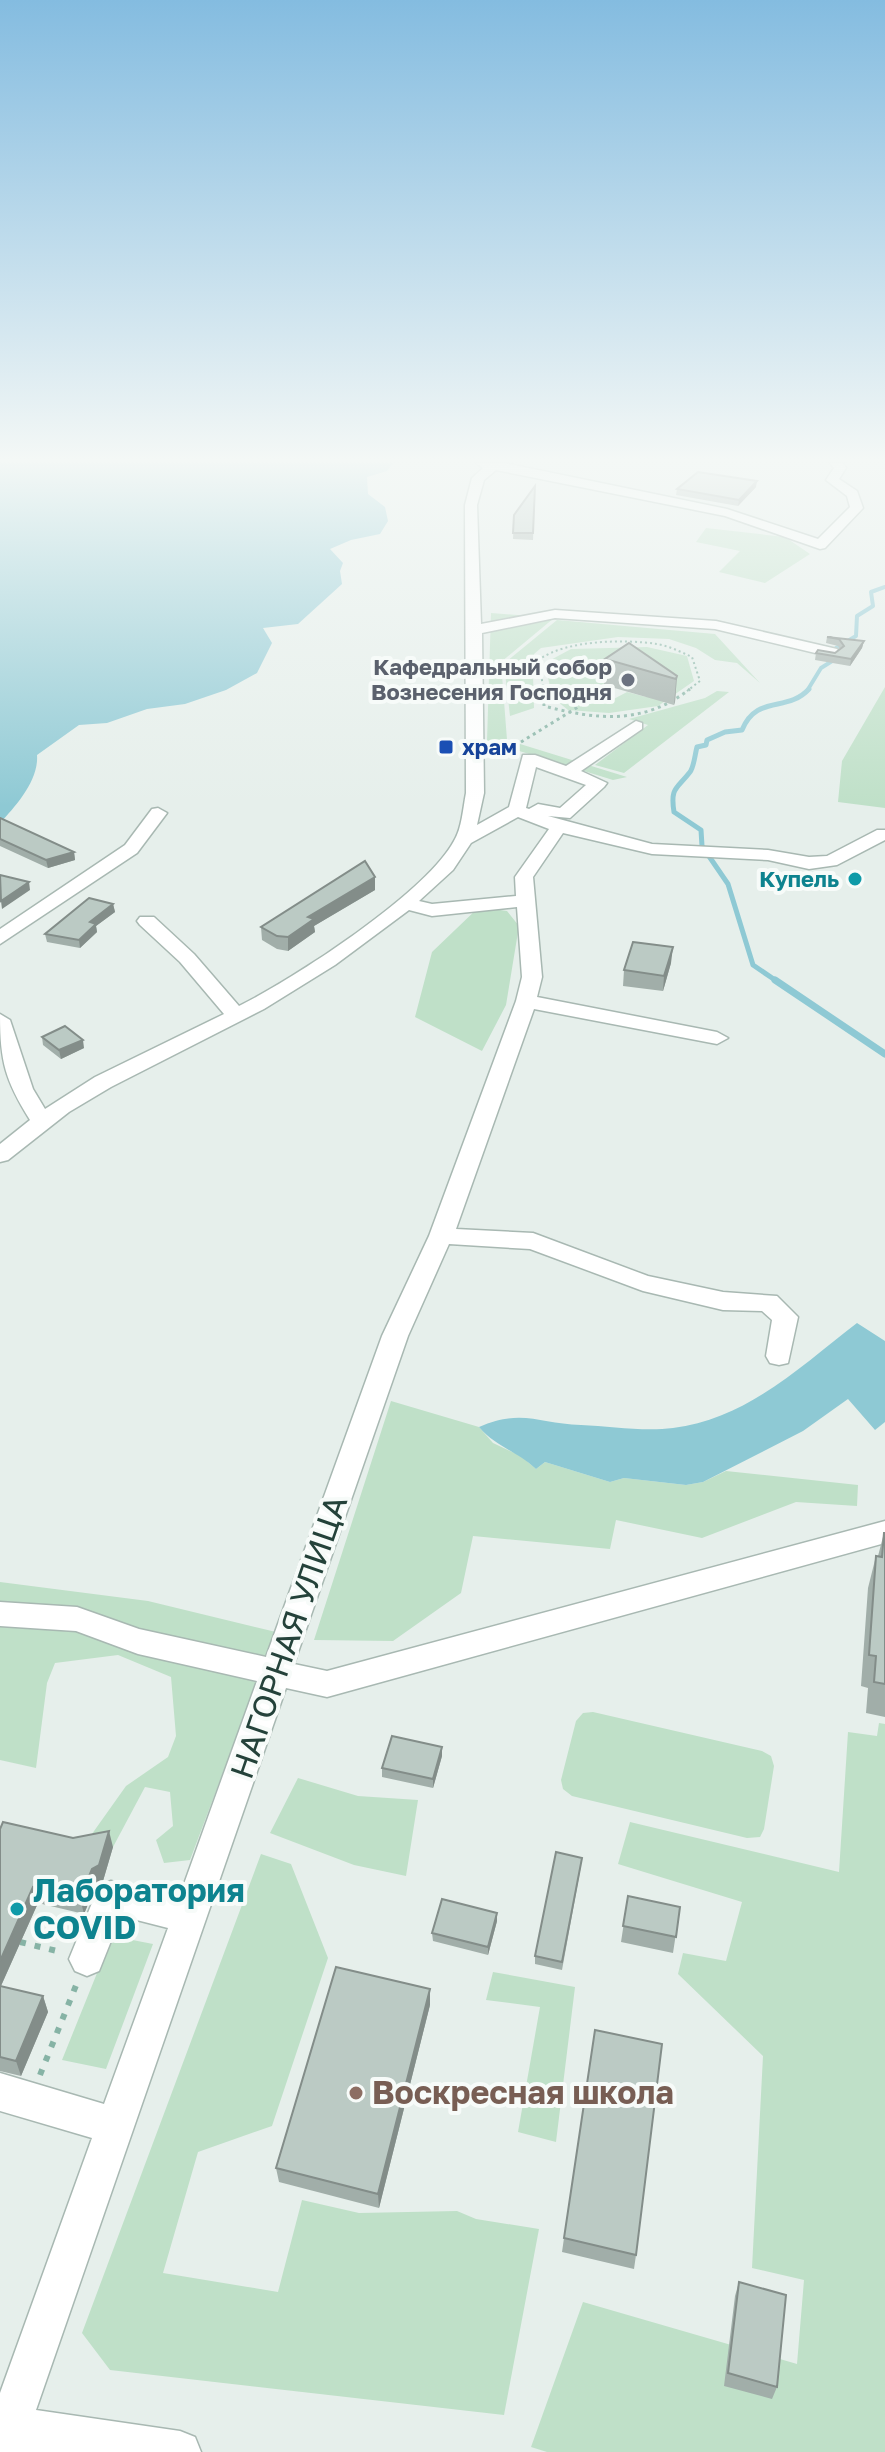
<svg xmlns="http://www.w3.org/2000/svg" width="885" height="2452" font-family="'Golos Text',sans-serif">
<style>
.green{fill:#bfe0c8;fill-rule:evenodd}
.water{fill:#8ec9d4}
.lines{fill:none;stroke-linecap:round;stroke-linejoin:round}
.stream-far2{stroke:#8ec9d4;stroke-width:4}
.stream-far1{stroke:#8ec9d4;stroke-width:5}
.stream{stroke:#8ec9d4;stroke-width:7}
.minor-casing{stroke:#a8b8b2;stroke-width:3}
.path-far2{stroke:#86b3a5;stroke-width:2;stroke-dasharray:2 3;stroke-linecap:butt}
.path-far1{stroke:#86b3a5;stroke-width:3;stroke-dasharray:3 4;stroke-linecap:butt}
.path{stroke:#86b3a5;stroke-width:6;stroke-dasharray:6 9;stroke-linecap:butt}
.minor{fill:#fff;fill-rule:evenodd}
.wall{fill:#a1aea9}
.shaded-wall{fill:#838d89}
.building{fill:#bbcac4;stroke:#838d89;stroke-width:2}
.worship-dot{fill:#6b7280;stroke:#f7fbf9;stroke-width:3}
.transit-dot{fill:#1a4fb4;stroke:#f7fbf9;stroke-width:3}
.culture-dot{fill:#0f9aa8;stroke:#f7fbf9;stroke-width:3}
.education-dot{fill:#8d6e63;stroke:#f7fbf9;stroke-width:3}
.labels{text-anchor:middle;stroke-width:8;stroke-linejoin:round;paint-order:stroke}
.far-worship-label{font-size:22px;font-weight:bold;fill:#5b616d;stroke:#f7fbf9;text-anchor:end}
.far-transit-label{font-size:22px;font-weight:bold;fill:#164399;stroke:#f7fbf9;text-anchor:start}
.far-culture-label{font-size:22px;font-weight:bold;fill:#0d838f;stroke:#f7fbf9;text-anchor:end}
.near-street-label{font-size:32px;fill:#24423a;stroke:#f7fbf9}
.near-culture-label{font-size:32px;font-weight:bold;fill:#0d838f;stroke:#f7fbf9;text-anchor:start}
.near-education-label{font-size:32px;font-weight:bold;fill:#785e54;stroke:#f7fbf9;text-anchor:start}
</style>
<rect width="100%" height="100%" fill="#e6efeb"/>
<path class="green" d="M706 528 785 537 810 554 765 583 719 572 740 551 696 542Z
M491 613 554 618 501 662 507 740 627 777 613 780 487 741Z
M557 620 715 634 760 683 737 663 715 660 696 648 669 639 618 637 541 648 534 654V667L507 661Z
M647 647 687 656 694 681 658 706 609 713 568 710 552 697 545 663 571 649ZM626 656 665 668 646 697 627 692 608 702 599 699 608 692 599 689 615 677 602 673Z
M505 673 533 675 534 708 510 716Z
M885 687V808L838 802 842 761Z
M717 691 729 692 624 773 595 765 648 725 629 719 705 698Z
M479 907 507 911 519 926 506 1005 482 1051 415 1017 432 952Z
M391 1401 479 1427 493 1443 521 1456 536 1469 545 1462 610 1482 624 1478 686 1485 703 1482 726 1471 858 1485 857 1506 796 1502 702 1538 616 1520 610 1549 473 1536 461 1593 393 1641 314 1640Z
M0 1582 148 1601 276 1632 190 1860 164 1863 156 1840 173 1826 170 1792 145 1787 113 1847 77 1855 126 1786 168 1757 176 1736 171 1677 118 1655 55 1663 47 1683 36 1768 0 1760Z
M593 1712 762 1751 771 1756 774 1766 764 1829 760 1837 747 1838 572 1796 563 1789 561 1780 576 1721 583 1713Z
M879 1723 885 1724V2452H547L531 2447 583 2302 797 2364 804 2280 752 2268 763 2056 678 1974 683 1953 726 1961 742 1902 618 1864 630 1822 839 1872 848 1732 877 1736Z
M298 1778 358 1796 418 1800 406 1876 354 1865 270 1833Z
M261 1854 291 1864 328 1958 272 2126 198 2152 163 2273 278 2292 302 2200 359 2213 457 2211 476 2219 539 2229 504 2415 110 2370 82 2333Z
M112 1936 153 1944 106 2069 62 2060Z
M493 1972 575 1987 556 2142 518 2132 540 2007 486 2000Z"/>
<path class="water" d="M0 463H393L387 471 367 477 368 494 385 507 388 521 380 534 351 540 330 549 343 563 340 571 342 584 298 624 263 628 272 643 257 673 226 690 185 704 147 709 107 723 79 725 37 755C39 780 16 806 0 823Z
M857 1323 885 1341V1422L875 1430 848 1399 803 1431 703 1482 686 1485 624 1478 610 1482 545 1462 536 1469C517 1451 496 1447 479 1427 522 1408 540 1424 581 1425 610 1426 644 1432 673 1428 747 1419 801 1366 857 1323Z"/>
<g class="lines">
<path class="stream-far2" d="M807 691 821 668 837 658 836 648 856 636 857 616 873 606 871 592 885 587"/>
<path class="stream-far1" d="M778 982 753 965 728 884 702 846 701 830 674 812C670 787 677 789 690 772 694 767 695 754 697 747L706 745 707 740 725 732 742 730C757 694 787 713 809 689"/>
<path class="stream" d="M775 980 885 1054"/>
<defs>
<path id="minor" d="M476 463H504L727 509 818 539 850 507 847 496 826 480 834 468 830 463H843L846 468 839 479 857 491 863 508 825 548 820 549 725 516 496 470 484 480 477 505 481 624 555 610 716 621 837 649 840 652 832 657 715 629 555 618 482 633 484 793 477 825 509 807 523 755H535L566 766 636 721 642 723V729L581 771 607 783 604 787 570 818 548 816 652 844 768 850 809 857 827 856 877 830H885V840L837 865 809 869 768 860 652 854 563 833 533 877 542 977 537 997 717 1032 728 1038 717 1044 534 1009 456 1229 533 1233 648 1276 723 1292 777 1296 798 1317 788 1363 779 1365 770 1363 766 1356 772 1320 762 1311 723 1310 643 1291 530 1249 449 1244 408 1336 294 1664 327 1671 885 1521V1543L327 1697 286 1688 36 2410 180 2431 195 2437 201 2452H0V2393L92 2138 0 2111V2073L104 2104 168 1928 121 1916 99 1971 87 1976 75 1971 69 1959 99 1886 111 1881 179 1898 257 1681 138 1654 76 1631 0 1626V1602L77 1607 139 1629 266 1657 382 1336 429 1236 516 1001 522 977 517 907 432 916 409 910 335 965 264 1009 111 1087 69 1112 8 1160 0 1162V1144L30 1120C5 1080 0 1061 0 1014L10 1020 33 1089 45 1109 95 1077 224 1014 180 962 140 925 137 921 140 917H154L194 954 239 1006C294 979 426 893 454 841 462 828 463 808 466 793L465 505 472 478 483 468ZM536 767 586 785 560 808 538 804 529 809 526 808ZM518 817 549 829 515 877 516 896 432 904 419 901 453 870 471 843Z
M158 808 167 813 137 853 0 944V929L125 845 152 809Z"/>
</defs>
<use href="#minor" class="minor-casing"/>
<path class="path-far2" d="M543 691 540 659C567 640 624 639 657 644 669 646 681 652 692 657L700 681 687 691"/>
<path class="path-far1" d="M543 689 544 706C598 720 643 725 690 689
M521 742 604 691"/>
<path class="path" d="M20 1942 61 1952
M40 2075 77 1983"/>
<use href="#minor" class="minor"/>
</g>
<path class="wall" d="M535 486 533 540 513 539 514 515Z
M756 487 738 506 676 495 677 489Z
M827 637 864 641 862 648 850 666 815 660 816 653H835L840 649 838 646 826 643Z
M605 659 677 676 675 702 674 705 604 685Z
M0 818 74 852 75 860 48 868 0 846Z
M375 877V890L314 926 315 932 288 951 277 949 262 940 261 927Z
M113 904 115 912 96 926 97 932 80 948 47 942 45 934Z
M671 963 663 991 623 986 624 970Z
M42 1037 84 1048 61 1059 43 1045Z
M884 1533H885V1717L866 1713 868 1688 861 1686 868 1588 876 1556H878Z
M442 1756 433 1788 382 1777V1768Z
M0 1829 113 1847 103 1881 96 1885 84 1914 38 1903 1 1986 43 1996 48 2012 21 2076 0 2071Z
M581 1866 562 1970 535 1964V1956Z
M628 1896 680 1907 673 1953 621 1942Z
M497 1913V1921L488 1955 433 1941 432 1933Z
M430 2005 379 2208 279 2182 276 2168Z
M564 2238 636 2255 634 2269 562 2252Z
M739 2282 777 2387 772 2399 724 2386 735 2296Z"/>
<path class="shaded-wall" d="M757 481 756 487 738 506 739 500Z
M864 641 862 648 850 666 851 659Z
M677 676 675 702 674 705 676 679Z
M74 852 75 860 48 868 46 860Z
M375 877V890L314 926 315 932 288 951V937L308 917Z
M29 882 30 890 2 909 1 901Z
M113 904 115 912 96 926 97 932 80 948 79 940 90 922Z
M673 947 671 963 663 991 664 976Z
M83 1040 84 1048 61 1059 59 1050Z
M442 1747V1756L433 1788V1779Z
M109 1831 113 1847 103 1881 96 1885 84 1914 80 1898Z
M33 1887 38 1903 0 1988V1961Z
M497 1913V1921L488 1955V1947Z
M430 1989V2005L379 2208 378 2194Z
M43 1996 48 2012 21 2076 16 2061Z"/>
<path class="building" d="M698 472 757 481 739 500 677 489Z
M535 486 533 533H513L514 515Z
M827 637 864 641 851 659 816 653 818 650 835 653 844 646 839 639Z
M629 643 677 676 676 679 605 659Z
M0 818 74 852 46 860 0 839Z
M365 861 375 877 308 917 314 919 288 937 277 936 261 927Z
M0 875 29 882 1 901Z
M89 898 113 904 90 922 96 924 79 940 45 934Z
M633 942 673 947 664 976 624 970Z
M65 1026 83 1040 59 1050 42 1037Z
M884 1533H885V1684L874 1682 876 1656 869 1655 876 1556 882 1557Z
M392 1736 442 1747 433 1779 382 1768Z
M3 1822 73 1838 109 1831 99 1865 92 1869 80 1898 33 1887 0 1961V1829Z
M556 1852 582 1858 562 1962 535 1956Z
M628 1896 680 1907 676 1937 623 1926Z
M442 1899 497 1913 488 1947 432 1933Z
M336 1967 430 1989 378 2194 276 2168Z
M0 1986 43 1996 16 2061 0 2057Z
M595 2030 662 2044 636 2255 564 2238Z
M739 2282 786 2295 777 2387 728 2373Z"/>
<linearGradient id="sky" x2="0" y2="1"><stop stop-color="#84bce0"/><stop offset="0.57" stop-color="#f4f8f6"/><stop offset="1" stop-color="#f4f8f6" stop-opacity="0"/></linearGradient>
<rect width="885" height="807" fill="url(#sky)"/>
<circle class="worship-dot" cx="628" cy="680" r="8"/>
<rect class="transit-dot" x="438" y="739" width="16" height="16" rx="4"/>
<g class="culture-dot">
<circle cx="855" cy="879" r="8"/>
<circle cx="17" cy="1909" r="8"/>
</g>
<circle class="education-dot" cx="356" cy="2093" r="8"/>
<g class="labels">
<g class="far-worship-label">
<text x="612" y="675">Кафедральный собор<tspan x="612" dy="25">Вознесения Господня</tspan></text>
</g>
<g class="far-transit-label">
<text x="462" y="755">храм</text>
</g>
<g class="far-culture-label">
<text x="839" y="887">Купель</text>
</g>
<g class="near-street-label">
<text transform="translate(289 1637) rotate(-71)" y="11">НАГОРНАЯ УЛИЦА</text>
</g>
<g class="near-culture-label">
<text x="33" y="1902">Лаборатория<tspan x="33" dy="37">COVID</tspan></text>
</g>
<g class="near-education-label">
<text x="372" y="2104">Воскресная школа</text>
</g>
</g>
</svg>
